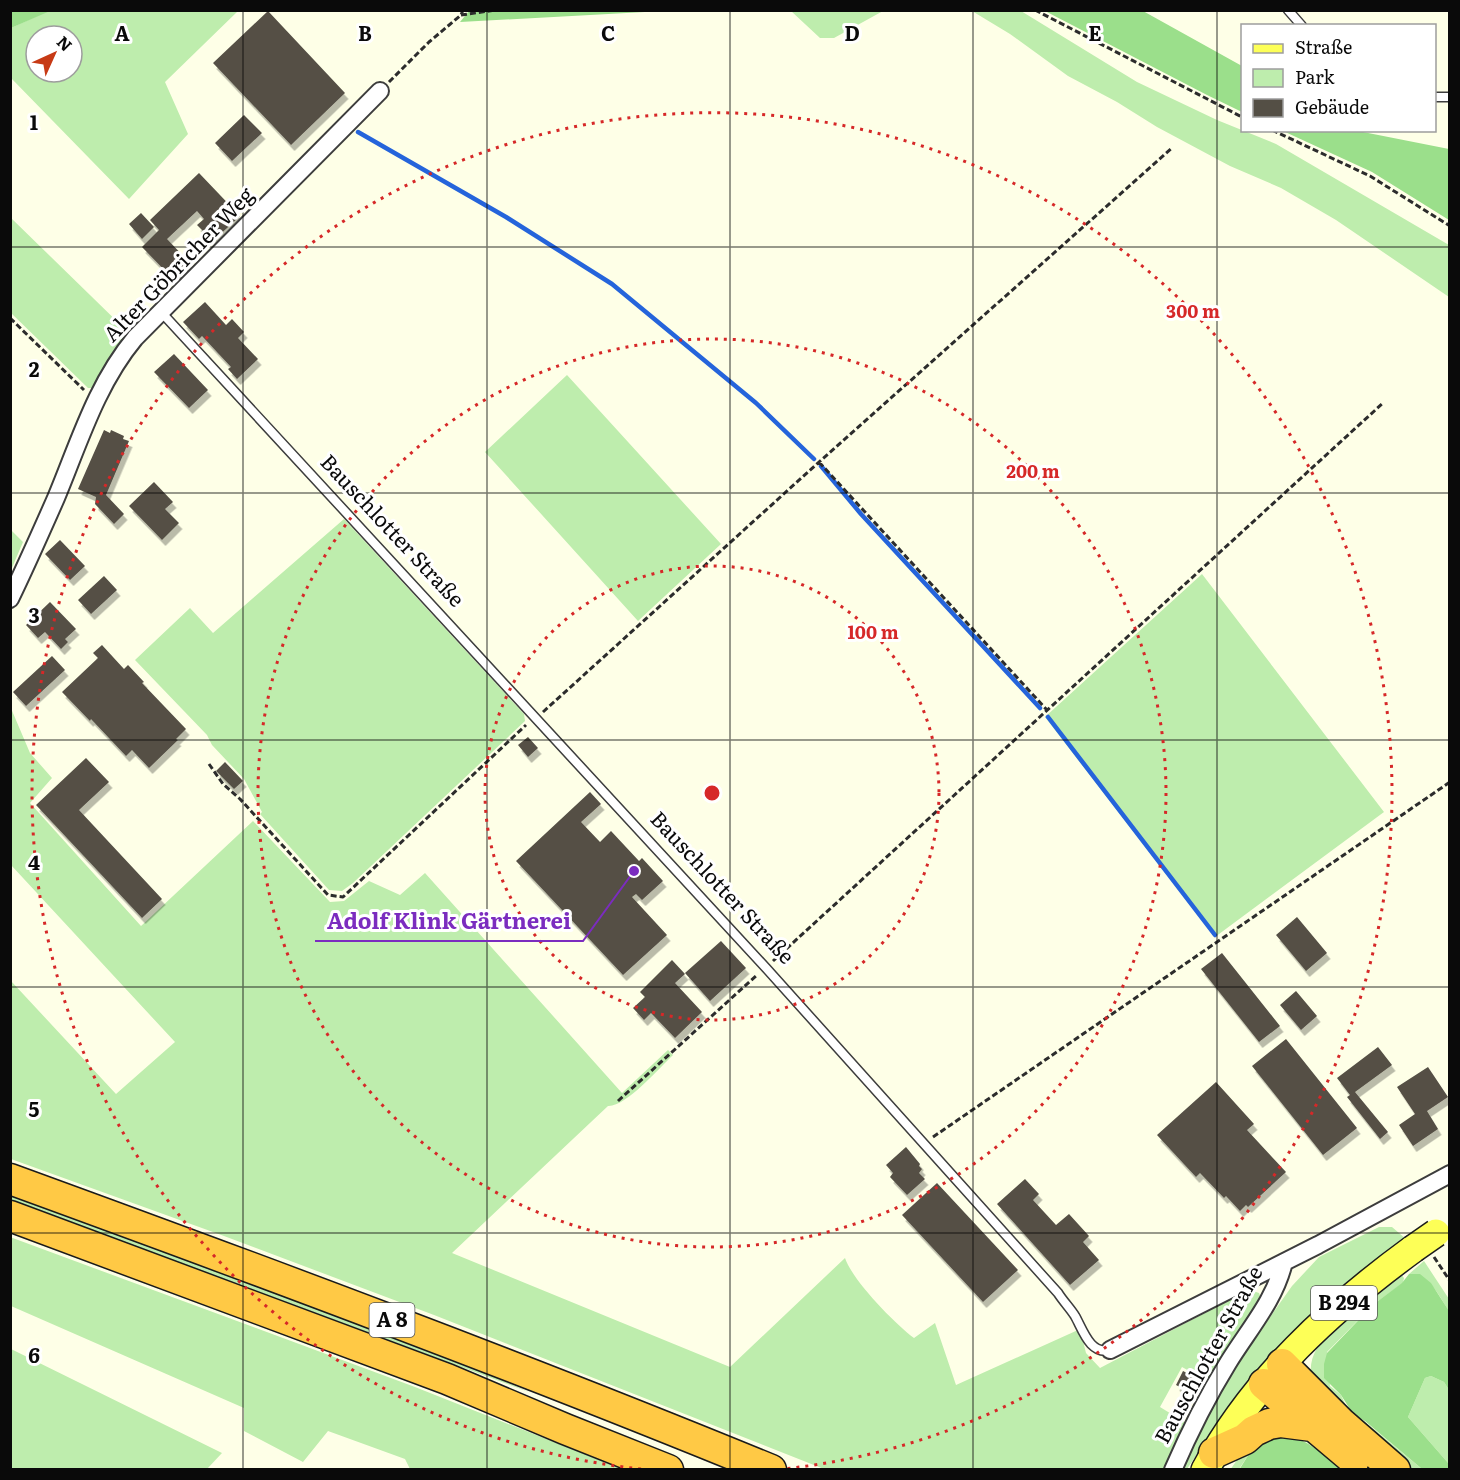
<svg xmlns="http://www.w3.org/2000/svg" width="1460" height="1480" font-family="Literata,serif">
<style>
.green{fill:#beedad;fill-rule:evenodd}
.forest{fill:#9bdf8b}
.lines{fill:none;stroke-linecap:round;stroke-linejoin:round}
.stream{stroke:#2564db;stroke-width:4.5}
.building{fill:#544f45;filter:url(#shadow)}
.lane-casing{stroke:#3d3d3d;stroke-width:11}
.street-casing{stroke:#3d3d3d;stroke-width:20}
.primary-casing{stroke:#1b1b1b;stroke-width:30}
.highway-casing{stroke:#1b1b1b;stroke-width:33}
.path{stroke:#2c2c2c;stroke-width:3;stroke-dasharray:6 3;stroke-linecap:butt}
.lane{stroke:#fff;stroke-width:8}
.street{stroke:#fff;stroke-width:16}
.primary{stroke:#fdff57;stroke-width:27}
.highway{stroke:#ffc945;stroke-width:30}
.primary-bridge-casing{stroke:#1b1b1b;stroke-width:30;stroke-linecap:butt}
.primary-bridge{stroke:#fdff57;stroke-width:27}
.grid{fill:none;stroke:#0a0a0a;stroke-width:1.5;stroke-opacity:0.55}
.ring{fill:none;stroke:#d62828;stroke-width:3;stroke-dasharray:3 6}
.labels{text-anchor:middle;stroke-width:6;stroke-linejoin:round;paint-order:stroke}
.shield{fill:#fff;stroke:#545454;stroke-width:1.5}
.shield-label{font-size:20px;font-weight:bold;fill:#0a0a0a}
.street-label{font-size:21px;fill:#0a0a0a;stroke:#fff}
.grid-label{font-size:20px;text-anchor:middle;font-weight:bold;fill:#0a0a0a;stroke:#fff;stroke-width:6;stroke-linejoin:round;paint-order:stroke}
.centre{fill:#d62828;stroke:#fff;stroke-width:3}
.ring-label{font-size:18px;text-anchor:middle;font-weight:bold;fill:#d62828;stroke:#fff;stroke-width:6;stroke-linejoin:round;paint-order:stroke}
.leader{fill:none;stroke:#7b2cbf;stroke-width:2}
.callout-dot{fill:#7b2cbf;stroke:#fff;stroke-width:2}
.callout-label{font-size:22px;text-anchor:middle;font-weight:bold;fill:#7b2cbf;stroke:#fff;stroke-width:6;stroke-linejoin:round;paint-order:stroke}
</style>
<defs>
<filter id="shadow"><feDropShadow dx="3.5" dy="6" stdDeviation="0" flood-color="#0004"/></filter>
</defs>
<rect width="100%" height="100%" fill="#feffe7"/>
<path class="green" d="M50 10 238 11 165 82 188 134 129 199 11 78V28ZM36 36H72V72H36Z
M791 11H883L834 38H820Z
M972 11H1021L1137 82 1217 120 1276 144 1449 245V297L1336 220 1281 188 1230 166 1157 127 1117 102 1068 76 1010 34Z
M10 217 131 335 95 388H88L11 313Z
M567 375 721 544 638 621 485 452Z
M344 519 524 714 525 721 353 883 342 891 329 890 260 814 262 812 244 779 212 745 207 735 135 660 190 608 213 633Z
M11 530 23 542 11 570Z
M1202 574 1384 812 1215 937 1045 717Z
M10 706 30 753 52 778 30 803 141 926 253 821 330 902 344 901 369 881 400 895 425 873 622 1093 668 1050 673 1055C659 1068 626 1107 608 1106L452 1253 730 1367 845 1258C853 1281 894 1323 914 1338L935 1323 956 1385 1078 1330 1083 1341 1086 1353 1100 1368 1243 1293 1253 1291 1259 1293 1262 1301 1209 1382 1182 1367 1160 1407 1186 1423 1165 1469H824L434 1315 224 1236 11 1159V981L116 1094 175 1042 11 865Z
M10 1195 375 1330 483 1372 529 1392 11 1200Z
M1379 1227H1392L1406 1239C1342 1281 1283 1336 1236 1397 1219 1420 1203 1446 1187 1469L1177 1470 1236 1365 1292 1286 1319 1257Z
M10 1237 415 1387 622 1469H410L405 1459 328 1431 303 1462 244 1431V1408L11 1306Z
M1424 1261 1449 1299V1311C1438 1295 1431 1275 1409 1274Z
M1401 1274 1404 1278 1403 1283 1374 1304 1327 1352 1330 1386 1341 1395 1346 1406 1422 1469H1409L1311 1374C1310 1365 1312 1357 1317 1348 1333 1324 1378 1293 1401 1274Z
M10 1349H11L222 1453 207 1469H11Z
M1431 1376 1444 1382 1449 1390V1464L1408 1417 1425 1378Z
M1304 1432 1343 1469 1305 1441 1249 1454 1239 1469 1230 1470 1242 1453Z"/>
<path class="forest" d="M11 10H50V11L11 28Z
M469 11V10L663 11 460 22Z
M1045 11H1143L1242 66V112L1207 95Z
M1283 131H1358L1449 149V220L1372 172Z
M1409 1274H1420L1431 1283 1449 1311V1390L1444 1382 1431 1376 1425 1378 1408 1417 1449 1464V1469H1422L1365 1421 1353 1414 1341 1395 1324 1378V1364L1327 1353 1374 1304 1402 1283Z
M1278 1433C1306 1438 1322 1453 1343 1469L1239 1470 1249 1454Z"/>
<g class="lines">
<path class="stream" d="M358 132 506 217 612 284 756 403 814 459
M821 466 861 514 1040 708
M1048 717 1215 935"/>
</g>
<path class="building" d="M268 11 345 93 291 145 213 63Z
M244 115 262 133 232 161 215 143Z
M199 173 240 216 213 241 197 225 204 219 197 211 167 239 189 262 172 278 142 247 159 230 150 220Z
M141 213 154 227 142 239 129 224Z
M205 302 226 325 232 319 244 332 238 338 258 359 237 379 228 369 231 367 202 336 199 339 183 322Z
M174 354 208 390 189 408 154 372Z
M104 430 110 433 111 430 124 436 123 439 129 441 106 495 124 514 114 524 95 504 96 497 78 489Z
M154 482 173 502 165 509 179 523 162 540 129 506Z
M60 540 85 566 70 580 45 554Z
M104 576 117 590 91 614 78 600Z
M50 602 76 629 65 639 68 642 61 649 45 632 38 638 26 625Z
M102 645 124 669 128 665 144 682 142 683 186 729 176 739 178 740 149 768 132 750 126 756 91 719 90 721 62 692 98 658 93 653Z
M52 656 65 670 26 706 13 692Z
M528 737 538 748 528 757 518 745Z
M86 758 109 782 79 810 162 899 142 918 36 805Z
M225 762 243 781 234 789 216 771Z
M590 792 601 804 581 822 600 842 611 831 639 861 642 858 663 881 642 900 636 894 632 897 667 935 623 975 516 861Z
M1297 917 1327 953 1306 971 1276 935Z
M721 941 746 968 710 1001 685 973Z
M1222 953 1280 1026 1259 1042 1201 969Z
M672 960 685 974 675 983 702 1012 675 1038 651 1013 644 1020 633 1008 645 997 640 992Z
M1296 991 1317 1016 1301 1030 1280 1005Z
M1286 1039 1357 1128 1323 1155 1252 1066Z
M1378 1047 1392 1065 1355 1092 1388 1132 1380 1139 1347 1097 1350 1095 1337 1078Z
M1428 1067 1448 1097 1427 1111 1438 1129 1413 1146 1399 1125 1415 1114 1397 1087Z
M1216 1082 1254 1124 1247 1130 1286 1172 1248 1207 1246 1205 1240 1211 1226 1196 1224 1198 1200 1173 1196 1177 1157 1135Z
M906 1147 920 1164 919 1166 922 1169 919 1173 925 1179 907 1195 890 1177 893 1173 886 1165Z
M1025 1179 1039 1194 1033 1200 1056 1225 1069 1214 1089 1236 1083 1242 1099 1260 1070 1285 997 1204Z
M937 1183 1018 1270 983 1302 902 1215Z
M1183 1371 1195 1377 1188 1391 1176 1385Z"/>
<g class="lines">
<defs>
<path id="lane" d="M1288 10 1302 26
M1434 97H1450
M162 313 766 968 1058 1293C1063 1301 1070 1308 1075 1316 1083 1330 1090 1355 1110 1350"/>
<path id="street" d="M10 599C26 566 41 532 56 498 79 443 96 385 135 338L380 91
M1110 1350 1318 1245 1450 1174
M1173 1470C1189 1433 1207 1397 1228 1363 1249 1329 1275 1300 1284 1262"/>
<path id="primary" d="M1205 1470C1254 1379 1331 1309 1413 1249"/>
<path id="highway" d="M10 1179C265 1272 520 1367 771 1470
M10 1216 447 1379 565 1429 668 1470
M1282 1364 1341 1423 1395 1470
M1264 1384 1354 1460
M1214 1453 1245 1439 1254 1431 1269 1424 1281 1422 1312 1426"/>
</defs>
<use href="#lane" class="lane-casing"/>
<use href="#street" class="street-casing"/>
<use href="#primary" class="primary-casing"/>
<use href="#highway" class="highway-casing"/>
<path class="path" d="M1035 10 1242 117
M461 15 496 10
M389 82 429 42 461 15 463 10
M1272 130 1370 176 1450 226
M10 318 84 390
M819 462 1047 710
M543 712 819 462 1172 148
M209 764 223 784 240 799 328 895 343 897 526 725
M773 961 1383 403
M618 1101 757 975
M933 1137 1450 782
M1434 1257 1450 1281"/>
<use href="#lane" class="lane"/>
<use href="#street" class="street"/>
<use href="#primary" class="primary"/>
<use href="#highway" class="highway"/>
<defs>
<path id="primary-bridge" d="M1413 1249 1436 1233"/>
</defs>
<use href="#primary-bridge" class="primary-bridge-casing"/>
<use href="#primary-bridge" class="primary-bridge"/>
</g>
<path class="grid" d="M243 10V1470M487 10V1470M730 10V1470M973 10V1470M1217 10V1470M10 247H1450M10 493H1450M10 740H1450M10 987H1450M10 1233H1450"/>
<g class="ring">
<circle cx="712" cy="793" r="227"/>
<circle cx="712" cy="793" r="454"/>
<path d="M641 1469A680 680 0 1 1 783 1469"/>
</g>
<g class="labels">
<g class="shield">
<rect x="1311" y="1286" width="66" height="34" rx="4.5"/>
<rect x="369.5" y="1303" width="45" height="34" rx="4.5"/>
</g>
<g class="shield-label">
<text x="1344" y="1310">B 294</text>
<text x="392" y="1327">A 8</text>
</g>
<g class="street-label">
<text transform="translate(179 265) rotate(-46)" y="7">Alter Göbricher Weg</text>
<text transform="translate(392 531) rotate(47)" y="7">Bauschlotter Straße</text>
<text transform="translate(722 888) rotate(47)" y="7">Bauschlotter Straße</text>
<text transform="translate(1209 1355) rotate(-61)" y="7">Bauschlotter Straße</text>
</g>
</g>
<g class="grid-label">
<text x="122" y="41">A</text>
<text x="365" y="41">B</text>
<text x="608" y="41">C</text>
<text x="852" y="41">D</text>
<text x="1095" y="41">E</text>
<text x="34" y="130">1</text>
<text x="34" y="377">2</text>
<text x="34" y="623">3</text>
<text x="34" y="870">4</text>
<text x="34" y="1117">5</text>
<text x="34" y="1363">6</text>
</g>
<circle cx="712" cy="793" r="9" class="centre"/>
<g class="ring-label">
<text x="1193" y="318">300 m</text>
<text x="1033" y="478">200 m</text>
<text x="873" y="639">100 m</text>
</g>
<path class="leader" d="M634 871L583 941H315"/>
<circle class="callout-dot" cx="634" cy="871" r="6"/>
<g class="callout-label">
<text x="449" y="929">Adolf Klink Gärtnerei</text>
</g>
<rect width="1460" height="1480" fill="none" stroke="#0a0a0a" stroke-width="24"/>
<rect x="1241" y="24" width="195" height="108" fill="#ffffff" stroke="#9d9d9d" stroke-width="1.5"/>
<rect x="1253" y="44" width="30" height="9" fill="#fdff57" stroke="#9d9d9d" stroke-width="1.5"/>
<text x="1295" y="54" font-size="18" fill="#0a0a0a">Straße</text>
<rect x="1253" y="69" width="30" height="18" fill="#beedad" stroke="#9d9d9d" stroke-width="1.5"/>
<text x="1295" y="84" font-size="18" fill="#0a0a0a">Park</text>
<rect x="1253" y="99" width="30" height="18" fill="#544f45" stroke="#9d9d9d" stroke-width="1.5"/>
<text x="1295" y="114" font-size="18" fill="#0a0a0a">Gebäude</text>
<g transform="translate(54 54) rotate(45)"><circle r="28" fill="#ffffff" stroke="#9d9d9d" stroke-width="1.5"/>
<path d="M0-4.5L10 22L0 15L-10 22Z" fill="#c73a15"/>
<text y="-9" font-size="16" font-weight="bold" text-anchor="middle" fill="#0a0a0a">N</text>
</g>
</svg>
